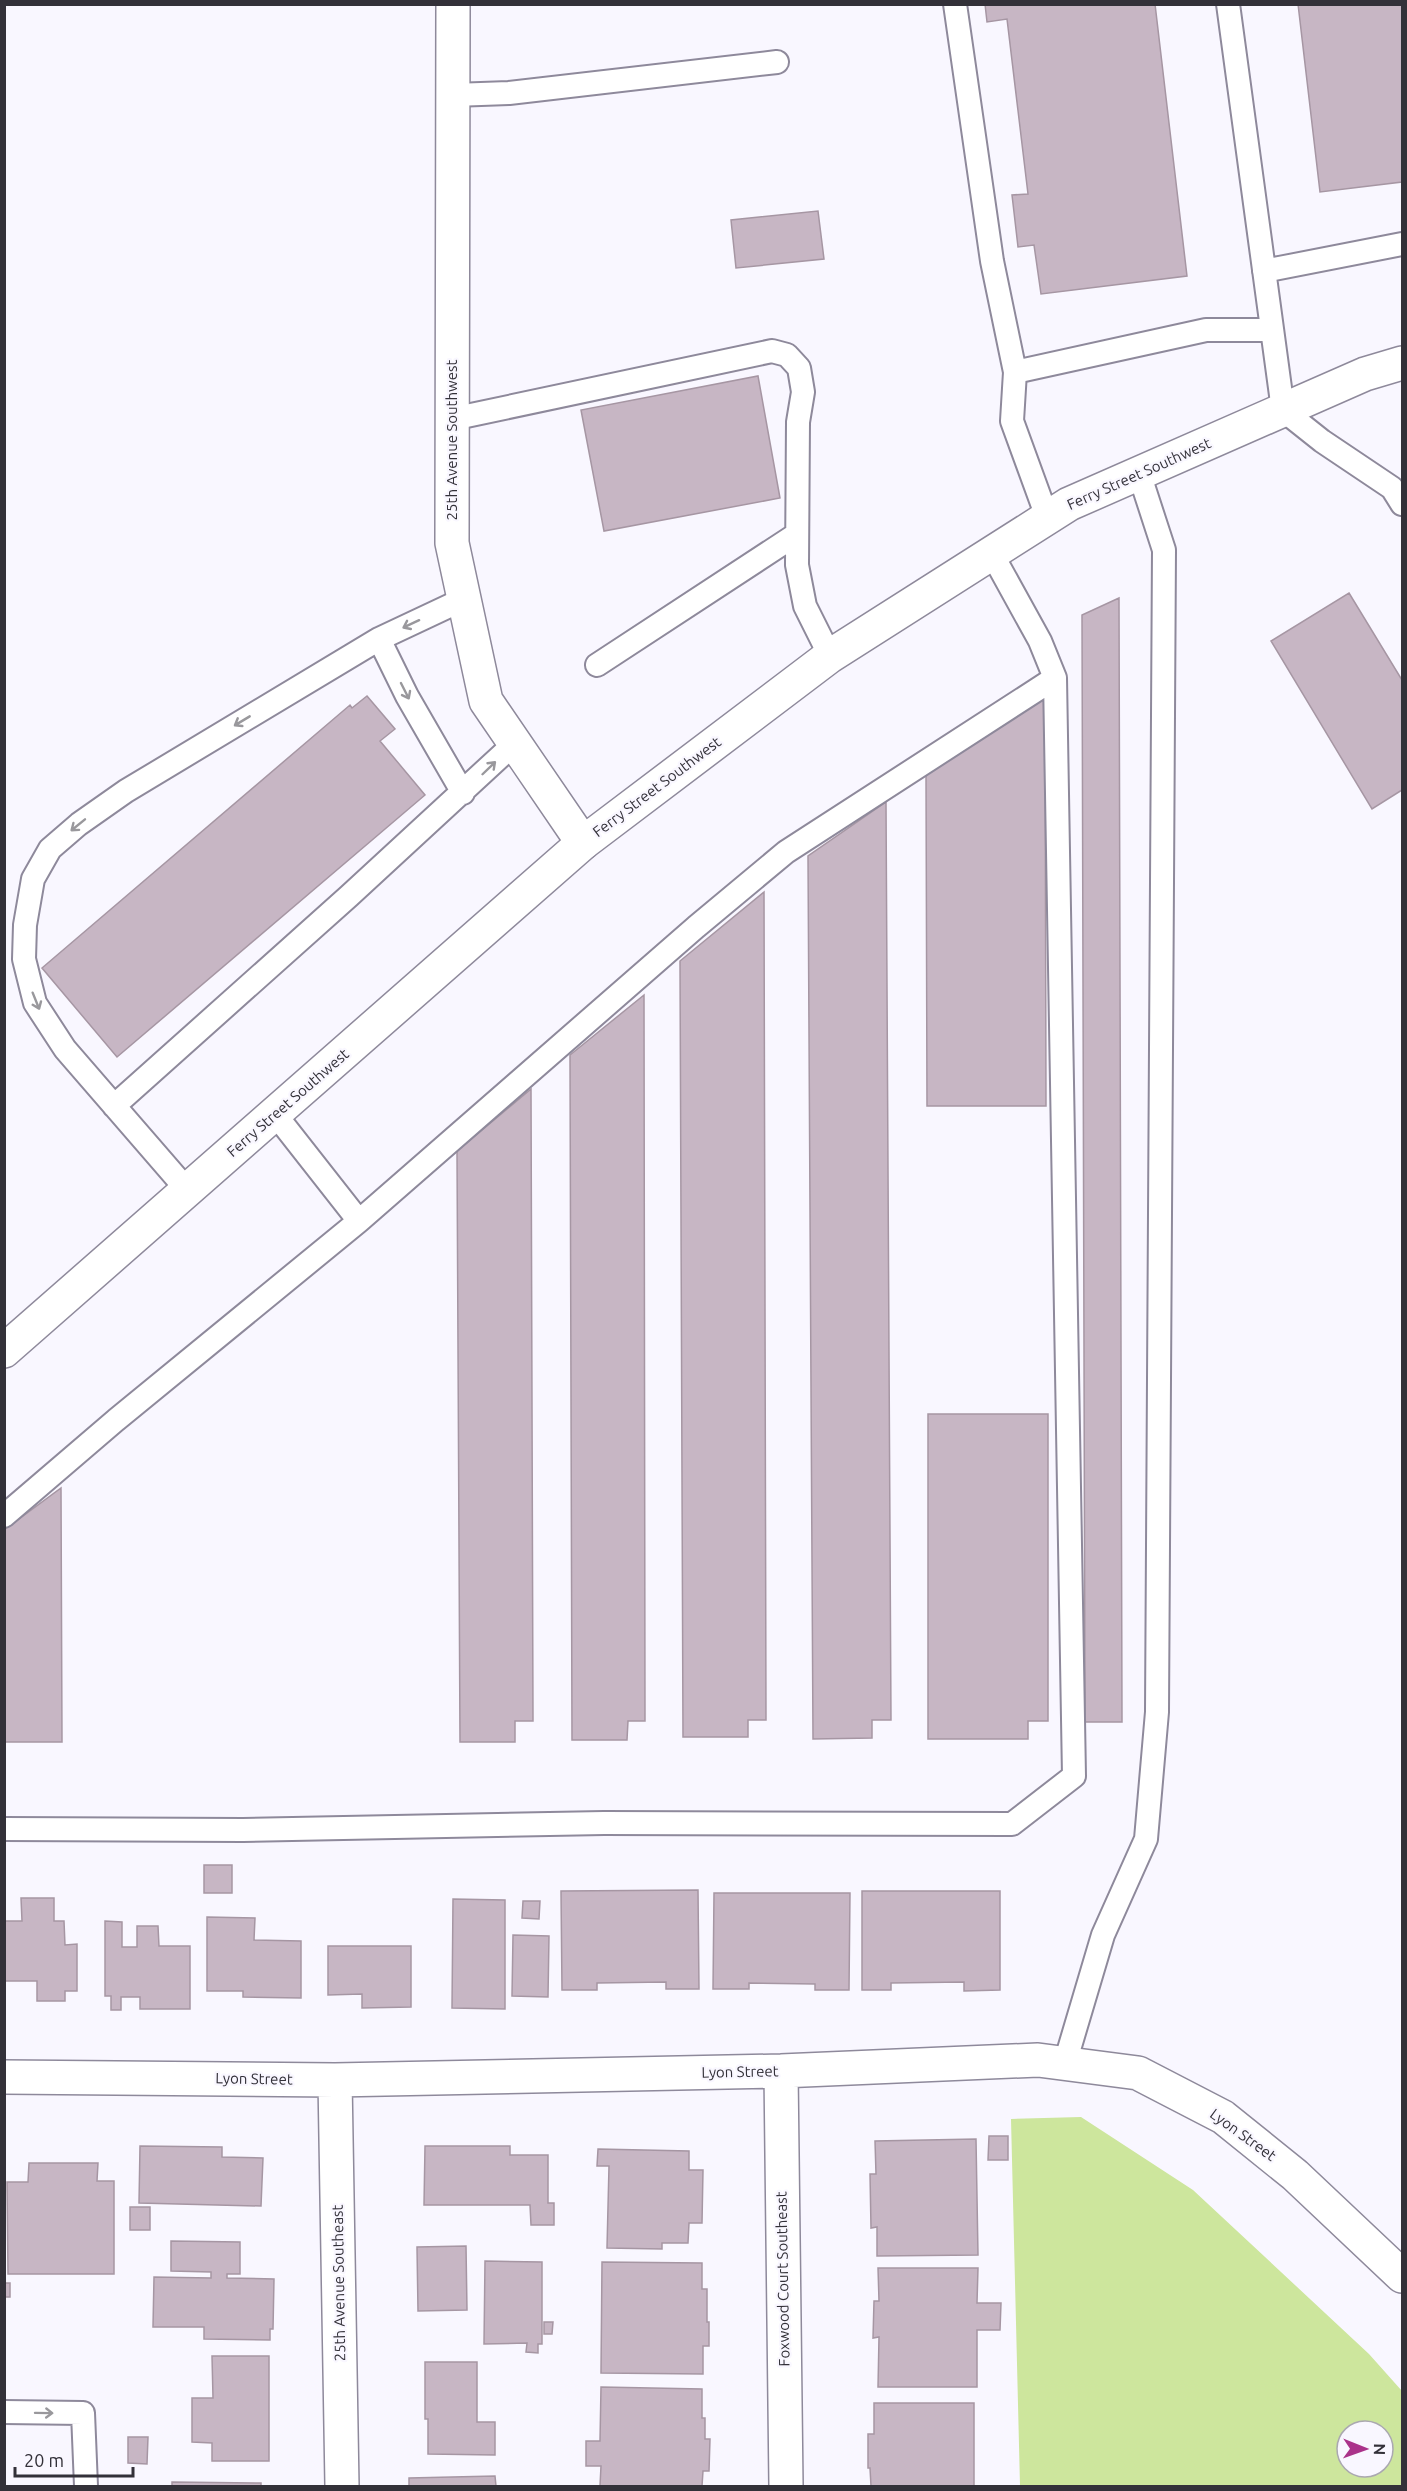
<svg xmlns="http://www.w3.org/2000/svg" width="1407" height="2491" font-family="Ubuntu,sans-serif">
<style>
.green{fill:#cde69d;fill-rule:evenodd}
.building{fill:#c7b6c4;stroke:#a696a3;stroke-width:1.5}
.lines{fill:none;stroke-linecap:round;stroke-linejoin:round}
.service-casing{stroke:#8e899b;stroke-width:26}
.minor-casing{stroke:#8e899b;stroke-width:36}
.tertiary-casing{stroke:#8e899b;stroke-width:36}
.service{stroke:#fff;stroke-width:22}
.minor{stroke:#fff;stroke-width:33}
.tertiary{stroke:#fff;stroke-width:33}
.oneway{stroke:#99989c}
.labels{text-anchor:middle;stroke-width:4.5;stroke-linejoin:round;paint-order:stroke}
.street-label{font-size:15px;fill:#333139;stroke:#f9f7ff}
</style>
<rect width="100%" height="100%" fill="#f9f7ff"/>
<path class="green" d="M1081 2117 1193 2190 1369 2354 1402 2391V2486H1020L1011 2119ZM1347 2431H1383V2467H1347Z"/>
<path class="building" d="M985 4H1155L1187 276 1041 294 1034 245 1018 247 1012 195 1028 194 1007 19 987 22Z
M1298 4H1402V182L1320 192Z
M818 211 824 259 736 268 731 220Z
M758 376 780 498 604 531 581 410Z
M1349 593 1402 680V790L1372 809 1271 641Z
M1119 598 1122 1722H1085L1082 615Z
M367 696 395 729 380 741 425 795 117 1057 42 968 350 705 352 708Z
M1045 696 1046 1106H927L926 775Z
M886 802 891 1720H872V1738L813 1739 808 856Z
M764 892 766 1720H748V1737H683L680 961Z
M644 995 645 1721H628L627 1740H572L570 1055Z
M531 1089 533 1721H515V1742H460L457 1151Z
M928 1414H1048V1721H1028V1739H928Z
M61 1488 62 1742H4V1530Z
M204 1865H232V1893H204Z
M698 1890 699 1989H666V1982L597 1983V1990H562L561 1891Z
M862 1891H1000V1990L964 1991V1982L891 1983V1990H862Z
M714 1893H850L849 1990H815V1984L749 1983V1989H713Z
M21 1898H54V1921H64L65 1945 77 1944V1991H65V2001H37V1981H4V1921H22Z
M453 1899 505 1900V2009L452 2008Z
M523 1901H540L539 1919 522 1918Z
M207 1917 255 1918 254 1940 301 1941V1998L243 1997V1991H207Z
M105 1921 122 1922V1947H137V1926H158L159 1946H190V2009H140V1997H121V2010H111V1996H105Z
M513 1935 549 1936 548 1997 512 1996Z
M328 1946H411V2007L362 2008V1994L328 1995Z
M989 2136H1008V2160H988Z
M976 2139 978 2255 877 2256V2227L871 2228 870 2174H876L875 2141Z
M140 2146 222 2147V2157L263 2158 261 2206 139 2203Z
M425 2146H510V2155H548V2203H554V2225H531L530 2205H424Z
M598 2149 689 2151V2170H703L702 2223H689L688 2243H662V2249L607 2248 609 2166H597Z
M29 2163H98L97 2181H114V2274H8L7 2182H28Z
M130 2207H150V2230H130Z
M171 2241 240 2242V2274H227V2278L274 2279 273 2329H270V2340L204 2339V2327H153L154 2277 211 2278V2272L171 2271Z
M466 2246 467 2310 418 2311 417 2247Z
M485 2261 542 2262V2344H538V2353L526 2352 527 2343 484 2344Z
M602 2262 702 2263V2289H707V2322H709V2346H703V2374L601 2373Z
M878 2268H978L977 2303H1001L1000 2330H977V2387H878L879 2337 873 2338 874 2301H879Z
M4 2283H10V2297H4Z
M544 2322H553L552 2334H544Z
M212 2356H269V2461H212V2443L192 2442V2398H213Z
M425 2362H477V2422H495V2455L428 2454V2419H425Z
M601 2387 702 2389V2418H705V2439H710L709 2471H703L702 2486H600L601 2466H586V2441H600Z
M874 2403H974V2486H871L870 2468H868V2434H874Z
M128 2437H148L147 2464 128 2463Z
M495 2476 496 2486H409V2478Z
M172 2482 261 2483V2486H172Z"/>
<g class="lines">
<defs>
<path id="service" d="M955 4 992 261 1015 372
M1228 4 1283 410 1322 441 1392 488 1402 504
M453 95 509 93 777 62
M1264 271 1402 244
M452 419 772 351 787 355 799 368 803 392 798 422 797 565 805 606 830 656
M1047 517 1012 421 1015 372 1206 330H1271
M379 639 407 696 463 793
M597 665 797 534
M114 1106 349 896 515 743
M188 1191 65 1049 35 1003 24 959 25 925 33 879 50 849 79 824 126 791 379 639 464 599
M359 1221 696 927 786 852 1055 678 1040 641 992 554
M4 1516 116 1420 359 1221 275 1114
M4 1829 243 1830 604 1823 1012 1824 1074 1776 1055 678
M1065 2063 1103 1935 1146 1839 1157 1712 1164 550 1139 473
M4 2412 83 2413 86 2486"/>
<path id="minor" d="M453 4 452 543 486 701 583 843
M781 2071 786 2486
M4 2077 335 2080 781 2071 1038 2060 1138 2073 1223 2117 1295 2175 1402 2276
M335 2080 342 2486"/>
<path id="tertiary" d="M4 1351 583 843 830 656 1069 504 1365 374 1402 363"/>
</defs>
<use href="#service" class="service-casing"/>
<use href="#minor" class="minor-casing"/>
<use href="#tertiary" class="tertiary-casing"/>
<use href="#service" class="service"/>
<use href="#minor" class="minor"/>
<use href="#tertiary" class="tertiary"/>
</g>
<defs><path id="oneway-shaft" d="M-6 0H5M1.5-3L5.5 0L1.5 3" fill="none" stroke-width="1.6" stroke-linecap="round" stroke-linejoin="round" transform="scale(1.5)"/></defs>
<g class="oneway">
<use href="#oneway-shaft" transform="translate(411 624) rotate(155)"/>
<use href="#oneway-shaft" transform="translate(405 691) rotate(63)"/>
<use href="#oneway-shaft" transform="translate(242 721) rotate(149)"/>
<use href="#oneway-shaft" transform="translate(489 768) rotate(-44)"/>
<use href="#oneway-shaft" transform="translate(78 825) rotate(141)"/>
<use href="#oneway-shaft" transform="translate(36 1001) rotate(68)"/>
<use href="#oneway-shaft" transform="translate(44 2413) rotate(1)"/>
</g>
<g class="labels">
<g class="street-label">
<text transform="translate(452 440) rotate(-90)" y="5">25th Avenue Southwest</text>
<text transform="translate(1139 474) rotate(-24)" y="5">Ferry Street Southwest</text>
<text transform="translate(657 787) rotate(-37)" y="5">Ferry Street Southwest</text>
<text transform="translate(288 1103) rotate(-41)" y="5">Ferry Street Southwest</text>
<text transform="translate(740 2072) rotate(-1)" y="5">Lyon Street</text>
<text transform="translate(254 2079) rotate(1)" y="5">Lyon Street</text>
<text transform="translate(1243 2135) rotate(36)" y="5">Lyon Street</text>
<text transform="translate(783 2279) rotate(-91)" y="5">Foxwood Court Southeast</text>
<text transform="translate(339 2283) rotate(-91)" y="5">25th Avenue Southeast</text>
</g>
</g>
<rect width="1407" height="2491" fill="none" stroke="#333139" stroke-width="12"/>
<g transform="translate(1365 2449) rotate(91)"><circle r="28" fill="#f9f7ff" stroke="#aaa8b0" stroke-width="1.5"/>
<path d="M0-4.5L10 22L0 15L-10 22Z" fill="#aa338a"/>
<text y="-9" font-size="16" font-weight="bold" text-anchor="middle" fill="#333139">N</text>
</g>
<path d="M15 2467v9h118v-9" fill="none" stroke="#333139" stroke-width="3"/>
<text x="24" y="2467" font-size="18" fill="#333139" stroke="#f9f7ff" stroke-width="4.5" paint-order="stroke">20 m</text>
</svg>
